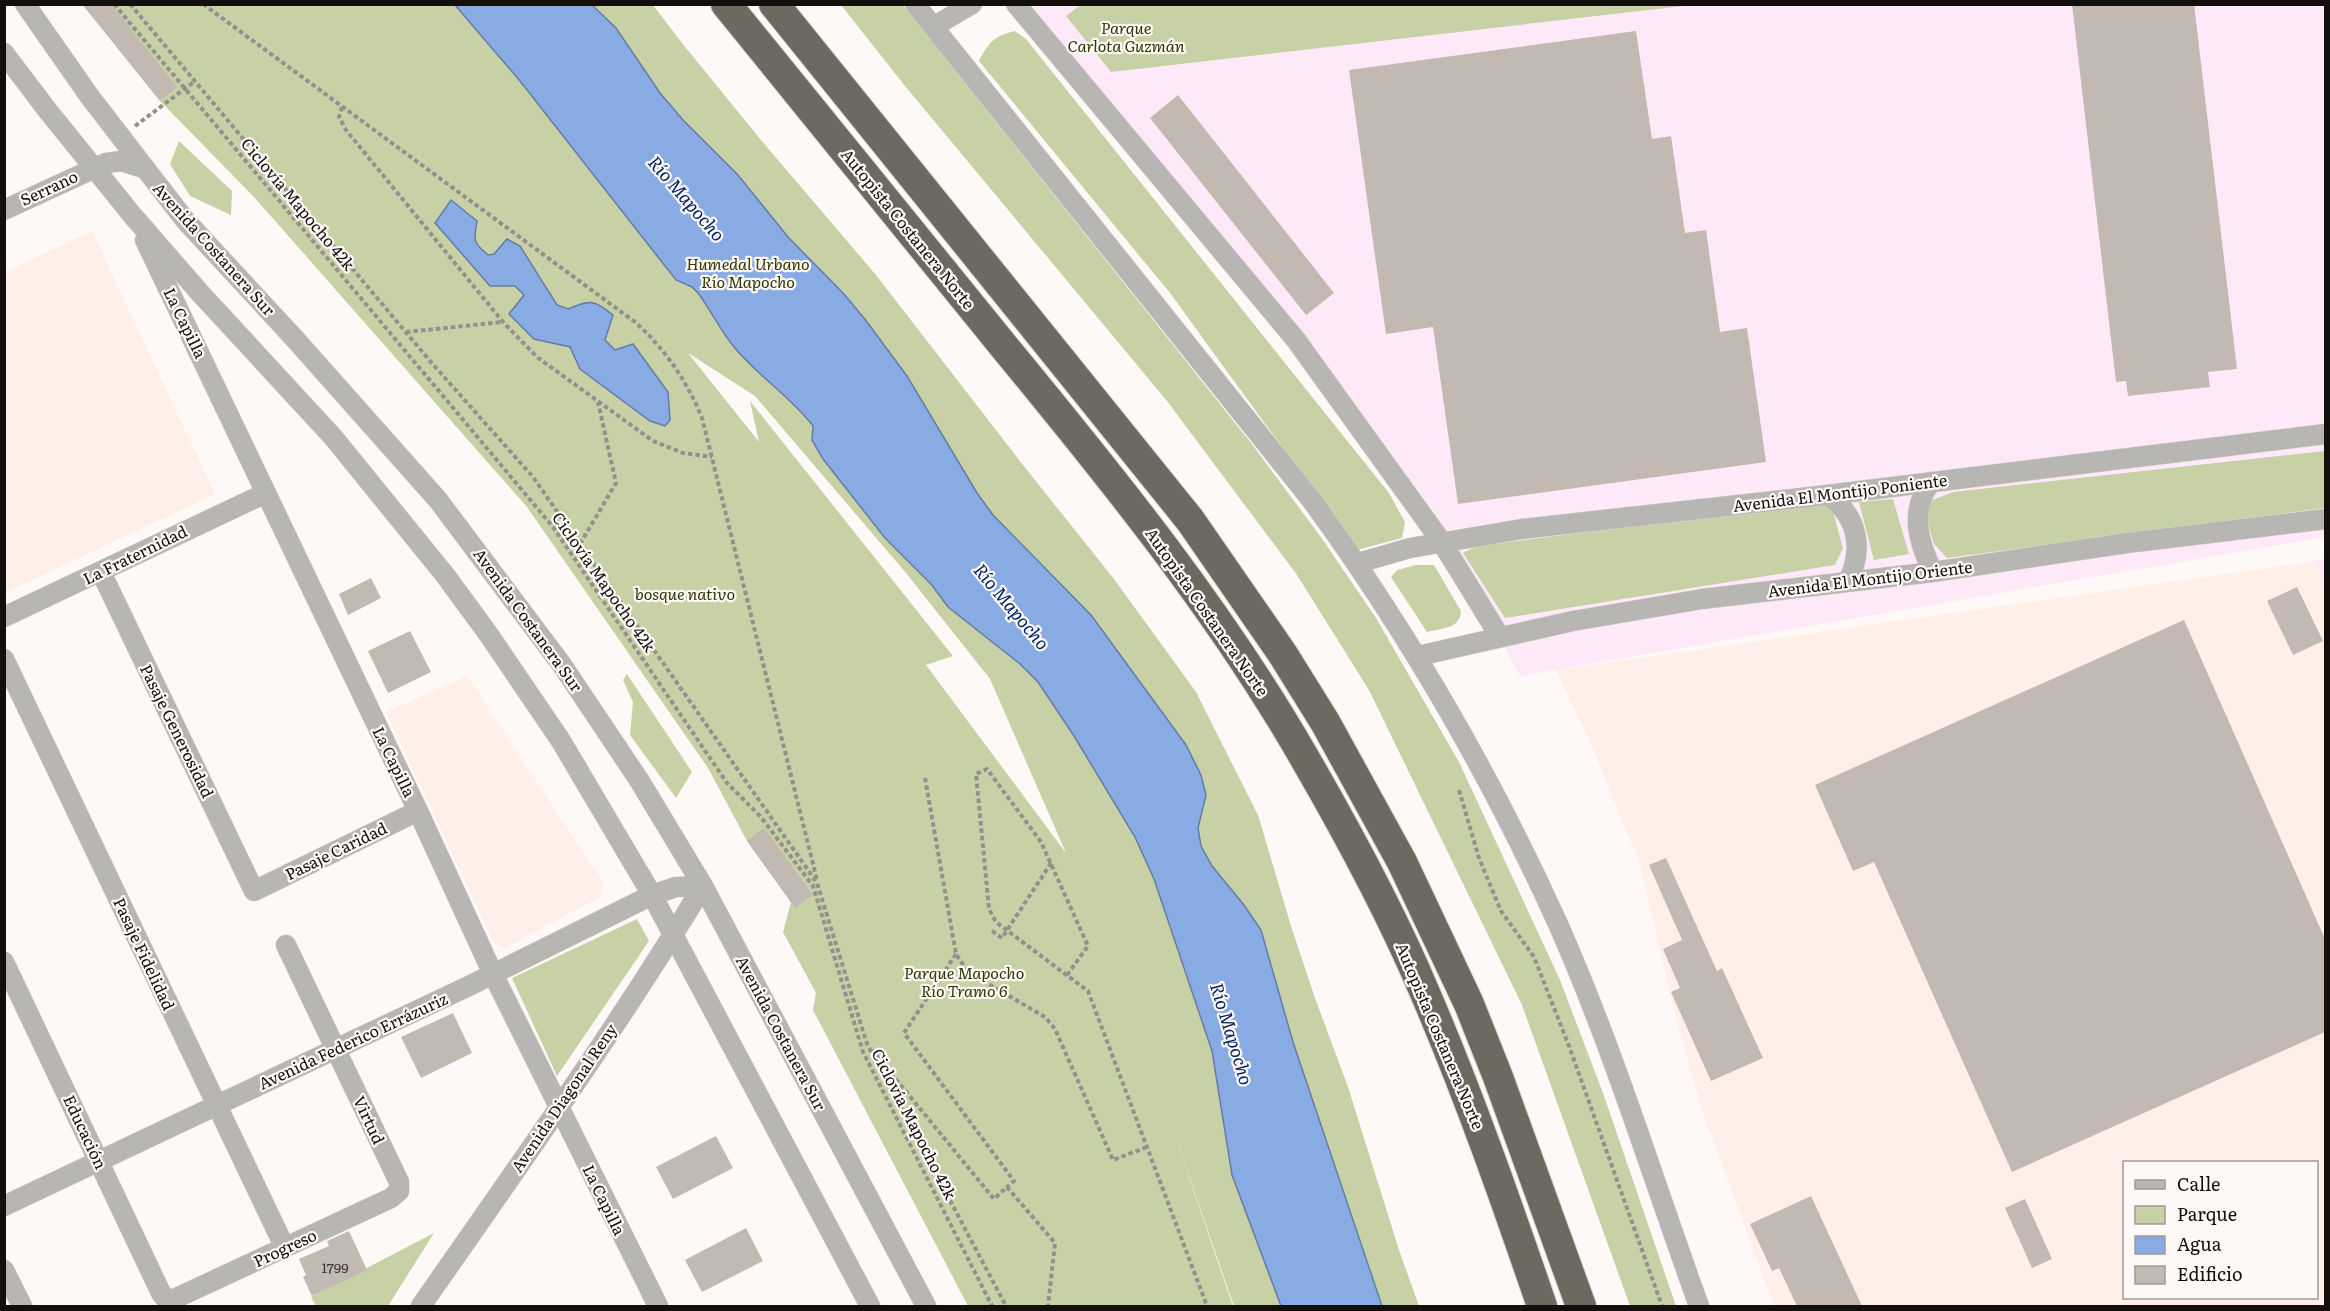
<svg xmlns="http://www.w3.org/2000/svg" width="2330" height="1311" font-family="Literata,serif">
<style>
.built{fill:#ffefe9;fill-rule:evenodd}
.industrial{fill:#fee9f8}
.green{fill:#c8d1a6;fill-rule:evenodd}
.water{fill:#89abe4;stroke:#657ca4;stroke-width:1.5}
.building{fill:#c3b9b3}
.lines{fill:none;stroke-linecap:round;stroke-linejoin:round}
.minor-casing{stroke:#d8d4d2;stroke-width:21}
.highway-casing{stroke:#d8d4d2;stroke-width:32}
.path{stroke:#94908e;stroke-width:4;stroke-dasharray:4.5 3;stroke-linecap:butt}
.minor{stroke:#b8b6b2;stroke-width:20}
.highway{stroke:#6d6860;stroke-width:30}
.labels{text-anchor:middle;stroke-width:4.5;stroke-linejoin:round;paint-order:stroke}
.number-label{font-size:14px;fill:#3e3a36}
.park-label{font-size:16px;font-style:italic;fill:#2f3701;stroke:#fef9f7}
.street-label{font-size:16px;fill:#120f0d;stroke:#fef9f7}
.water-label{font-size:18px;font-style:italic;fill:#002364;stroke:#fef9f7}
</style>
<rect width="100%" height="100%" fill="#fef9f7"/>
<path class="built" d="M92 231 215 494 5 593V272Z
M2315 561 2326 586 2325 1306H1774L1702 1110 1675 1015 1640 864 1590 742 1556 670ZM2124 1162H2316V1298H2124Z
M467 676 604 883 601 897 505 948 494 943 386 712Z"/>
<path class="industrial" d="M1023 5H2325V537L1520 676 1440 528Z
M2325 559H2326L2325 586 2315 561Z"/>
<path class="green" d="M83 5H653L682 43 761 140 876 275 1023 465 1114 579 1196 692 1258 815 1291 926 1315 998 1348 1087 1399 1250 1419 1306H1234L1170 1122 1233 1306H968L813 1010 816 993 783 932 791 902 747 841 708 768 527 507 254 197 160 101ZM688 353 755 396 906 573 990 679 1066 853 926 665 953 656 750 401 759 442Z
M841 5H903L1251 443 1323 540 1376 618 1459 762 1560 980 1603 1093 1676 1306H1630L1522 1005 1369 690 1297 575 1167 401 905 86Z
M1081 5 1692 4V5L1111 72 1066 16Z
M1015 31 1026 39 1389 493 1405 522 1402 538 1357 550 1170 293 979 61C989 42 994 36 1015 31Z
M179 141 232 191 231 215 190 196 170 164Z
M2325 451V508L1947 558 1934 544 1925 515 1930 501 1953 492Z
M1893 499 1909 554 1874 560 1859 502Z
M1825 502 1832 508 1843 548 1835 565 1505 618 1463 553 1477 546Z
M1416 565H1434L1461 611C1460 629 1443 628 1427 632L1391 577 1397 570Z
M627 674 692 772 676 798 630 735 633 702 623 680Z
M637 919 649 941 557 1076 512 978Z
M434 1233 388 1306H316L311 1297Z"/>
<path class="water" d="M455 5H592L616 28 660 93 683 120 738 175 788 237 843 293 864 318 907 376 977 493 993 515 1091 615 1186 745 1201 775 1206 795 1198 828 1201 846 1212 866 1244 905 1261 930 1293 1042 1382 1306H1281L1232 1175 1212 1051 1154 879 1135 837 1074 736 1038 682 1020 664 948 607 931 584 885 538 823 459 812 440 813 426C791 397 758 376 734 347 720 330 711 310 698 293L692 287 676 280 520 81Z
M451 200 477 221C474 240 472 242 488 255L494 254 507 239 520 246 557 305 568 309C592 299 593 300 613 315L605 340 615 350 633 344 668 392 670 420 665 426 650 421 580 369 570 347 534 339 509 314 524 295 515 286H490L435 223Z"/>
<path class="building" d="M82 4H111L177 87 160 101Z
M2072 4H2194L2237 369 2208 372 2210 387 2128 396 2126 381 2116 382Z
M1636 31 1652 139 1671 136 1685 233 1706 230 1720 332 1747 328 1766 462 1458 504 1433 327 1386 334 1349 70Z
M1178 95 1334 293 1306 315 1150 118Z
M371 578 381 598 348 615 339 594Z
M2297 587 2323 641 2293 655 2267 601Z
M2184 620 2325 939V1032L2012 1172 1874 862 1853 871 1815 785Z
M410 631 431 672 388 693 368 651Z
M764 828 813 895 795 908 747 841Z
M1666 858 1717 971 1722 968 1763 1058 1711 1081 1671 992 1680 988 1663 949 1682 940 1649 865Z
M453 1013 472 1053 421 1078 401 1037Z
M716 1136 733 1168 673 1199 656 1167Z
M1811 1196 1862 1306H1797L1779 1268 1772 1271 1750 1224Z
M2025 1199 2052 1259 2032 1268 2005 1208Z
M746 1228 763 1261 702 1292 685 1260Z
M349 1231 367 1270 312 1296 303 1277 306 1275 299 1259 329 1246 327 1241Z"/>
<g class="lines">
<defs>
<path id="minor" d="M25 4 90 97 185 220 295 339 438 500 562 665 639 780 703 886 926 1306
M915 4 1313 502C1409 634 1491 776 1558 924 1613 1048 1653 1179 1699 1306
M1016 4 1296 340 1441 541 1500 637
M933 27 972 4
M4 53 48 111 133 216 201 294 333 437 445 575 489 635 561 741 652 895 870 1306
M4 210 106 163 121 161 143 168
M145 240 418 811 493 974 658 1306
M1931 482C1909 511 1918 542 1933 572
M1827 495C1858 515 1864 549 1848 581
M1358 563 1410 548 1522 529 1827 495 2326 434
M101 572 254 891 418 811
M4 617 266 493
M1418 656 1573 621 1702 599 1933 572 2127 543 2326 519
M4 659 285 1248
M4 962 161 1293 164 1297 172 1300 391 1198 399 1191V1182L286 945
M4 1206 473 984 652 895 676 887 703 886
M4 1270 22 1306
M421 1306C517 1168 616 1030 703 886"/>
<path id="highway" d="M726 4C819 119 913 234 1006 349 1113 479 1220 611 1304 757 1348 833 1391 912 1425 993 1469 1095 1506 1201 1542 1306
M774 4 1190 520 1282 653 1325 722 1402 862 1469 1004 1498 1077 1581 1306"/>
</defs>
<use href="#minor" class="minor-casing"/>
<use href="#highway" class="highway-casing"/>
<path class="path" d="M114 4 553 527 727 783 761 817 813 886 863 1052 992 1306
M130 4 430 361 533 477 817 883 867 1044 1006 1306
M203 4 635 322C665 349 687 381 702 418L817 880
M342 107 339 117 346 130 503 322 537 357 653 441 683 453 712 457
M135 126 195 81
M406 332 503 322
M580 544 616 483 598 402
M925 778 956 954 968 972 1045 1017 1055 1029 1113 1160 1147 1147
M1459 790 1479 858 1501 911 1534 957 1569 1046 1662 1306
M992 931 1002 938 1051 863
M956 954 904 1033 1014 1181 1007 1187
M1067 975 1088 946 1041 842 987 769 976 774 989 909 996 922 1088 991 1207 1306
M872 1050 994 1199 1007 1187 1055 1243 1048 1306"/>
<use href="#minor" class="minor"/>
<use href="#highway" class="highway"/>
</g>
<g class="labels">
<g class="number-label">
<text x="335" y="1273">1799</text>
</g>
<g class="park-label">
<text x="1126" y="34">Parque<tspan x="1126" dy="18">Carlota Guzmán</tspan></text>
<text x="748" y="270">Humedal Urbano<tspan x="748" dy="18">Río Mapocho</tspan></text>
<text x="685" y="600">bosque nativo</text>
<text x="964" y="979">Parque Mapocho<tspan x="964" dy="18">Río Tramo 6</tspan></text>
</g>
<g class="street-label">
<text transform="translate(49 188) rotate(-25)" y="6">Serrano</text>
<text transform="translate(298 204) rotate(50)" y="6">Ciclovía Mapocho 42k</text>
<text transform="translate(908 229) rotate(51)" y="6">Autopista Costanera Norte</text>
<text transform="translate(214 249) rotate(48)" y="6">Avenida Costanera Sur</text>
<text transform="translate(185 323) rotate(64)" y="6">La Capilla</text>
<text transform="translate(1840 493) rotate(-7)" y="6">Avenida El Montijo Poniente</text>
<text transform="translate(135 555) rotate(-26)" y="6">La Fraternidad</text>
<text transform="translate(1870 579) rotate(-7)" y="6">Avenida El Montijo Oriente</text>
<text transform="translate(604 582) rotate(55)" y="6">Ciclovía Mapocho 42k</text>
<text transform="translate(1207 612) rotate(55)" y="6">Autopista Costanera Norte</text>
<text transform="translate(528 620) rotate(54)" y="6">Avenida Costanera Sur</text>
<text transform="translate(177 731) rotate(64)" y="6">Pasaje Generosidad</text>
<text transform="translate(394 762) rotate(64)" y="6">La Capilla</text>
<text transform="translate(336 851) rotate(-26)" y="6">Pasaje Caridad</text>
<text transform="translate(144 954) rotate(65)" y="6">Pasaje Fidelidad</text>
<text transform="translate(781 1033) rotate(62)" y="6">Avenida Costanera Sur</text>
<text transform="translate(1440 1036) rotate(67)" y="6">Autopista Costanera Norte</text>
<text transform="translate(353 1041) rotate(-25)" y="6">Avenida Federico Errázuriz</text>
<text transform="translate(564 1098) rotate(-56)" y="6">Avenida Diagonal Reny</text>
<text transform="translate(369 1120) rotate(65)" y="6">Virtud</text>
<text transform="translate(914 1124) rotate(63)" y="6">Ciclovía Mapocho 42k</text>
<text transform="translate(85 1132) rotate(65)" y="6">Educación</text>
<text transform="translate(604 1200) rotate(64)" y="6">La Capilla</text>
<text transform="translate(285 1248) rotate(-25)" y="6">Progreso</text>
</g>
<g class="water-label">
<text transform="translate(686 199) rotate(49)" y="6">Río Mapocho</text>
<text transform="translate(1011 607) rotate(50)" y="6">Río Mapocho</text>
<text transform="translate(1231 1034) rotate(73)" y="6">Río Mapocho</text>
</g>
</g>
<rect width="2330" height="1311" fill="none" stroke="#120f0d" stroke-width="12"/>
<rect x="2123" y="1161" width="195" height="138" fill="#fef9f7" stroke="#a09b99" stroke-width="1.5"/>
<rect x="2135" y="1180" width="30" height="9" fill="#b8b6b2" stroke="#a09b99" stroke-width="1.5"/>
<text x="2177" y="1191" font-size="18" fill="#120f0d">Calle</text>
<rect x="2135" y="1206" width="30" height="18" fill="#c8d1a6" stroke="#a09b99" stroke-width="1.5"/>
<text x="2177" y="1221" font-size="18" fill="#120f0d">Parque</text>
<rect x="2135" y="1236" width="30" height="18" fill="#89abe4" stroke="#a09b99" stroke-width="1.5"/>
<text x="2177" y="1251" font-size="18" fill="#120f0d">Agua</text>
<rect x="2135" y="1266" width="30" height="18" fill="#c3b9b3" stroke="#a09b99" stroke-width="1.5"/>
<text x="2177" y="1281" font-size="18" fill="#120f0d">Edificio</text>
</svg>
